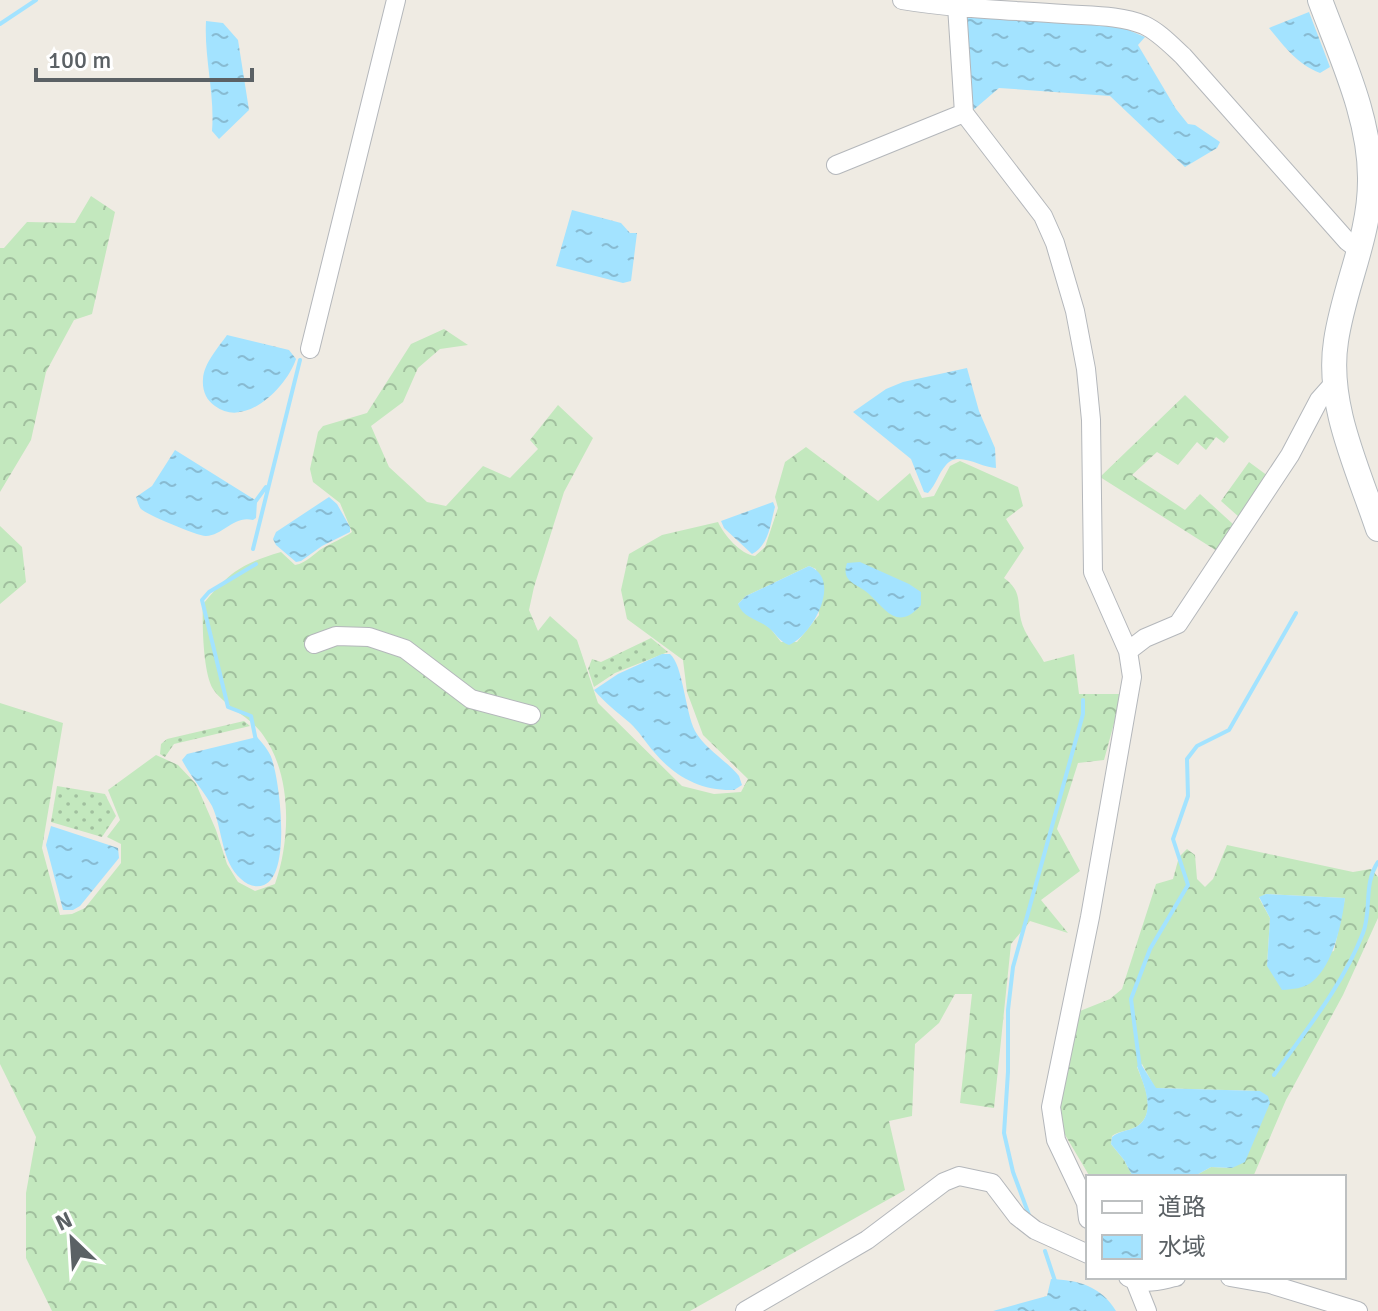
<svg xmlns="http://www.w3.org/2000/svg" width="1378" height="1311" font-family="Signika,'Noto Sans JP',sans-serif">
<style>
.grass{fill:url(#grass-dots)}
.forest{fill:url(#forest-crowns);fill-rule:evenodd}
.water{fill:url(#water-ripples)}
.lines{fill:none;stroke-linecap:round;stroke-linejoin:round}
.stream{stroke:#a3e3ff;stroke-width:4}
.minor-casing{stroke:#b4b7bb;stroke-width:20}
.secondary-casing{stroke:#b5babe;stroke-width:26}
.minor{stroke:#fff;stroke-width:18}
.secondary{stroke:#fff;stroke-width:24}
</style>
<defs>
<pattern id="grass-dots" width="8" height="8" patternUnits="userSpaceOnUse" patternTransform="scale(2)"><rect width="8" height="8" fill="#c3e8be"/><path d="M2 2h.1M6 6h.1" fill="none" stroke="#a1bf9e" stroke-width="1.8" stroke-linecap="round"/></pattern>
<pattern id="forest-crowns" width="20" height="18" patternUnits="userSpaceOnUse" patternTransform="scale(2)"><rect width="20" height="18" fill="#c3e8be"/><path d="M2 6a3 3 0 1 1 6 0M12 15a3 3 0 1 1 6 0" fill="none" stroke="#a1bf9e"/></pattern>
<pattern id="water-ripples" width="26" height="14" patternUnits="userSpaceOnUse" patternTransform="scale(2)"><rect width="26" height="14" fill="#a3e3ff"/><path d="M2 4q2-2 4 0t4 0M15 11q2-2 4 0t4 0" fill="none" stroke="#88bbd2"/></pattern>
</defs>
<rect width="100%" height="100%" fill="#efebe3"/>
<path class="grass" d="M651 638 668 652 615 673 594 687 588 669 592 659 601 662Z
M244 721 250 726 174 744 165 757 160 754 161 744 167 739Z
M57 786 105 794 116 816 102 837 51 822Z"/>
<path class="forest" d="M91 196 115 212 92 314 74 320 46 372 31 440 0 492V248H4L27 222 75 223Z
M444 329 468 345 440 349 418 368 403 402 371 426 389 467 427 502 446 506 483 466 510 478 538 449 530 440 558 405 593 438 564 492 534 587 529 610 538 631 550 616 577 640 598 703 682 786 714 794 741 792 748 779 703 735 687 692 683 660 627 619 621 590 629 554 662 535 718 522C724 535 740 554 755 556L765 547 778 508 775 497 785 462 806 447 878 501 910 473 922 498 934 496 950 466 960 461 1018 487 1023 506 1006 519 1024 548 1004 578C1022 591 1017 601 1021 620 1024 634 1037 649 1044 662L1074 654 1079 694H1122L1104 760 1078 763 1057 829 1080 871 1041 900 1068 933 1030 921 1011 944 994 1108 960 1103 972 994H955L939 1023 915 1044 912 1116 889 1121 905 1190 690 1311H52L26 1258V1193L36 1137 0 1064V703L63 723 42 848 60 915 72 914 85 908 121 863V844L107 837 120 820 108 790 156 755 178 765 196 784 216 830 227 864 238 882 255 891 275 884C291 839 292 775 263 735 251 717 225 707 213 689 203 673 202 623 203 604 230 572 240 564 281 552L295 565C307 563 313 554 323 548 333 542 342 539 352 532L340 503 313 482 310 469 318 432 323 426 367 413 411 344ZM809 566 816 569 819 615 797 642H781L770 628 738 604 746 596Z
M1185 395 1229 437 1224 443 1216 437 1206 450 1197 442 1178 465 1157 452 1132 475 1185 510 1200 494 1234 525 1217 551 1100 477Z
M1249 462 1268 476 1239 517 1221 501Z
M0 526 22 547 26 582 0 604Z
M1227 845 1353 872 1371 869 1378 877V918L1343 995 1286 1100 1253 1177H1193L1211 1167 1232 1168 1260 1091 1155 1088 1142 1064 1137 1067C1144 1084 1158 1114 1136 1127 1128 1131 1119 1131 1112 1136L1111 1144 1124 1160 1133 1177H1090L1061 1128 1059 1110 1075 1013 1110 999 1122 989 1156 884 1173 879 1179 857 1187 849 1195 855 1197 879 1205 887 1213 879ZM1266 894 1345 898 1334 951 1267 966 1270 918 1259 898Z"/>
<path class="water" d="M1309 12 1330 67 1320 73C1297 64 1284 46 1269 28Z
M966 14 1121 27 1145 37 1138 45 1176 109 1188 124 1195 125 1220 142 1217 148 1185 167 1110 96 999 88 971 112Z
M206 21 223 23 238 40 249 110 219 139 212 131C215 94 204 58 206 21Z
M572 210 621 223 630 233H637L631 281 623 283 556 266Z
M227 335 289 350 296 359C287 387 245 429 215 406 206 400 202 390 203 379 204 363 218 348 227 335Z
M967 368 979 411 995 448 996 468C981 468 958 450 946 465 938 474 936 485 928 493L924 492 911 459 853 412 886 389 903 382Z
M175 450 257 501 256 518 253 520C234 515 224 535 206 536 200 537 145 514 141 509 139 507 137 500 136 497L152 486Z
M329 497 337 504 350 527V532L322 546 301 561 296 562 276 545 273 539 276 532Z
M773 502 775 507C770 525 769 545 752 554L724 528 721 521Z
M860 562 909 584 921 592V605C898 631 887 611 870 595 859 584 840 583 847 563Z
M809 566C843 579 813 635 789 645 779 641 777 635 769 628 758 619 743 618 738 604L746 596Z
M662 654H670C683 665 685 711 695 731 705 749 726 760 739 776L742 785 734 790C701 791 675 777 654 752 646 743 639 731 630 723 617 712 605 703 594 690L618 674Z
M257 737C264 745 271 753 273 763 280 786 291 874 264 885 256 888 247 885 241 879 221 861 223 830 212 806 203 790 190 776 182 760L187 754Z
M51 826 118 848 119 858 80 906 73 910H63L46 845Z
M1266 894 1345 898C1342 923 1333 965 1313 981 1304 989 1292 989 1282 990L1267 966 1270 918 1259 897Z
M1141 1064 1156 1088 1260 1091 1268 1096 1270 1103 1245 1162 1232 1168 1211 1167 1193 1177H1133L1124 1160 1111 1144 1112 1137C1119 1131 1128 1131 1136 1127 1158 1114 1143 1083 1137 1066Z
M1051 1279C1078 1280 1101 1286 1116 1311H993L1047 1296Z"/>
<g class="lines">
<path class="stream" d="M0 24 36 0
M255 502 266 487
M253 549 300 360
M256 564 209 592 202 600 228 707 251 716 256 741
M1140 1068 1131 999 1150 949 1188 885 1173 839 1188 796 1187 759 1197 746 1229 730 1296 613
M1274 1075C1306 1030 1343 985 1363 933 1372 910 1363 884 1378 862
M1029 1215 1013 1172 1004 1133 1008 1072V1010L1013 967 1083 714V700
M1045 1251 1055 1281"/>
<defs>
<path id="minor" d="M902 0C956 9 1010 10 1064 14 1090 16 1120 15 1144 25 1159 32 1171 45 1183 56L1347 241 1360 251
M957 6 964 113 1043 216 1055 243 1075 311 1086 369 1091 420 1093 572 1128 651 1132 677 1090 917 1051 1107 1056 1140 1086 1203 1088 1219
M836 165 964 113
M310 349 396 0
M314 644 336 636 369 637 405 649 471 699 531 715
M1128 651 1145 638 1178 624 1290 455 1319 400 1335 382
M1128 1277C1143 1286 1160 1280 1176 1277
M1230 1277 1270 1284 1358 1311
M1135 1281 1147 1311
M745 1311 867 1240 944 1182 959 1176 992 1183 1017 1216 1035 1230 1088 1254"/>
<path id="secondary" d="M1320 0C1341 57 1371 119 1370 181 1370 237 1344 286 1336 341 1326 404 1358 469 1378 529"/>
</defs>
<use href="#minor" class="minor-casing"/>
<use href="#secondary" class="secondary-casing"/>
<use href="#minor" class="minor"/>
<use href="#secondary" class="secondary"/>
</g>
<rect x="1086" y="1175" width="260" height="104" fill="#ffffff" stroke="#bdc0c1" stroke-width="2"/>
<rect x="1102" y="1201" width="40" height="12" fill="#ffffff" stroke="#bdc0c1" stroke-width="2"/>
<text x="1158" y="1215" font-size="24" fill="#5b6165">道路</text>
<rect x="1102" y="1235" width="40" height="24" fill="url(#water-ripples)" stroke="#bdc0c1" stroke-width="2"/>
<text x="1158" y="1255" font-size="24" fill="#5b6165">水域</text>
<g transform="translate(72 1239) rotate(335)" stroke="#ffffff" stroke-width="6" paint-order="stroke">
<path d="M0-6L14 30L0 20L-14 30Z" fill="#5b6165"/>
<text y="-12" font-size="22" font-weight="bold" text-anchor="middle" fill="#5b6165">N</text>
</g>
<path d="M36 68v12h216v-12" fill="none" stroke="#5b6165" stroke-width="4"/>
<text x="48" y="68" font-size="24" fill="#5b6165" stroke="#ffffff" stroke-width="6" paint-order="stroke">100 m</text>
</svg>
